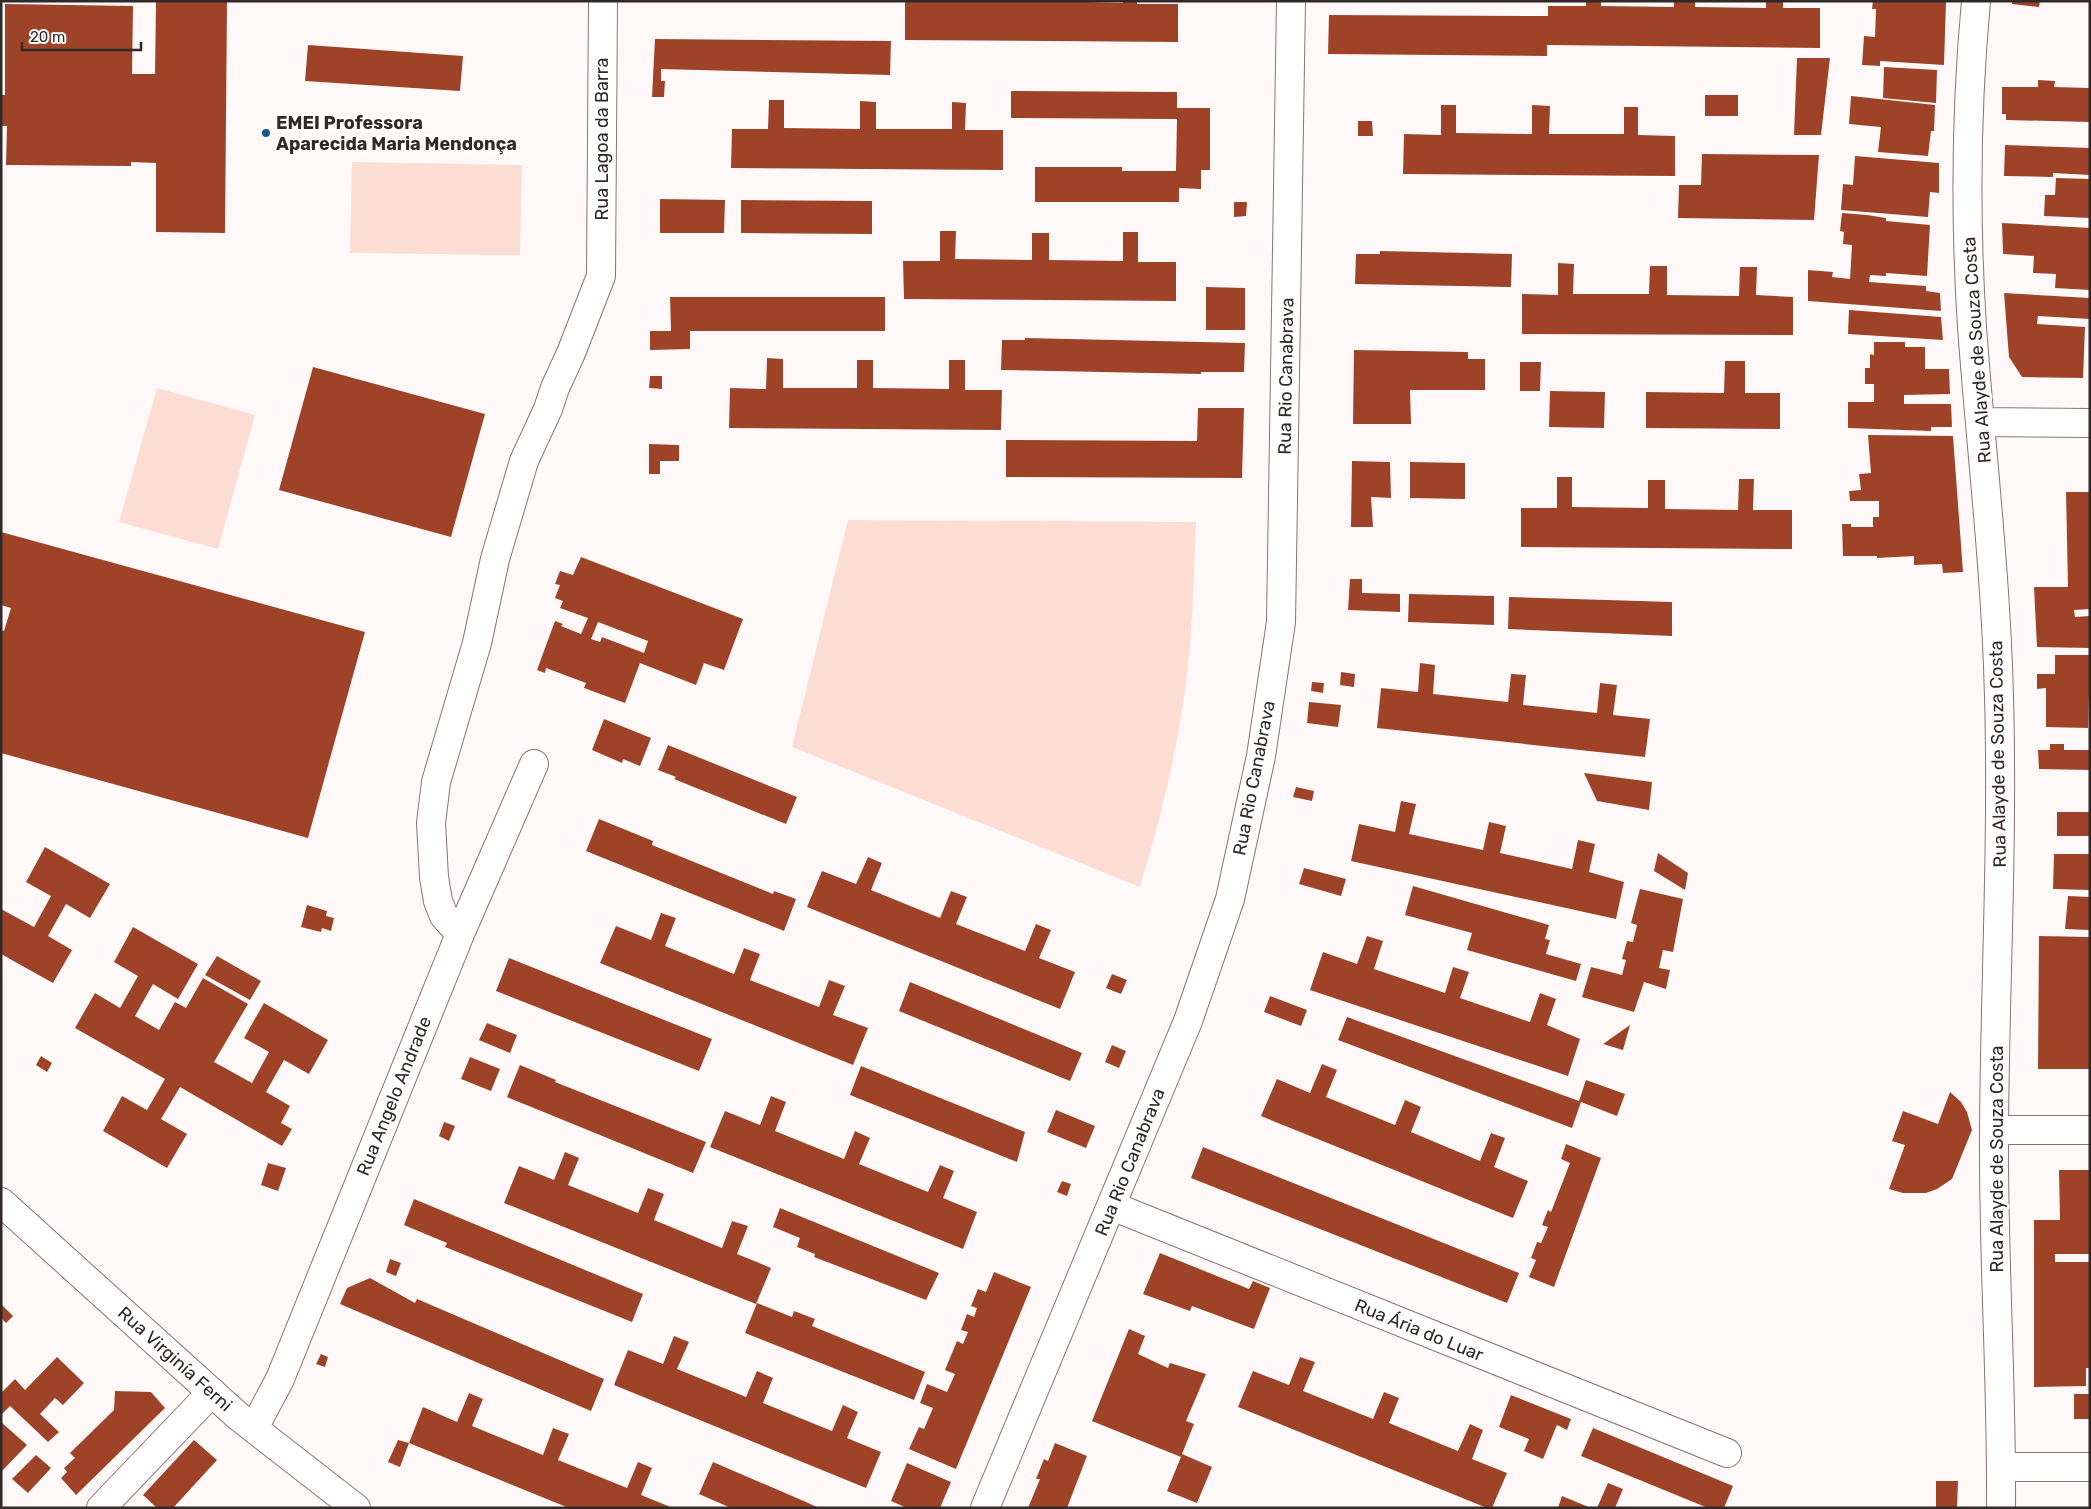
<svg xmlns="http://www.w3.org/2000/svg" width="2091" height="1509" font-family="Rubik,sans-serif">
<style>
.green{fill:#fbddd4}
.building{fill:#9e4327;fill-rule:evenodd}
.lines{fill:none;stroke-linecap:round;stroke-linejoin:round}
.minor-casing{stroke:#88756f;stroke-width:30}
.minor{stroke:#fff;stroke-width:28}
.poi-dot{fill:#175a8f;stroke:#fff;stroke-width:2}
.labels{text-anchor:middle;stroke-width:5;stroke-linejoin:round;paint-order:stroke}
.poi-label{font-size:18px;font-weight:bold;fill:#312927;stroke:#fff;text-anchor:start}
.street-label{font-size:18px;fill:#312927;stroke:#fff}
</style>
<rect width="100%" height="100%" fill="#fef9f8"/>
<path class="green" d="M352 162 522 165 520 255 350 253Z
M157 388 255 415 218 549 119 522Z
M848 520 1196 522C1194 559 1194 596 1191 633 1185 720 1165 804 1140 887L792 747Z"/>
<path class="building" d="M156 1 227 2 225 233 156 232V163L131 162V166L6 165 7 126H1V95H5V4L133 6 132 74H155Z
M1050 1 1123 3V1H1137V4H1178V42L905 40V2Z
M1586 1H1601V6L1674 7V1H1695V7L1766 8V1H1783V8H1820V48L1547 45V56L1328 54 1329 15 1548 16V6H1586Z
M1873 1H1946L1944 65 1880 61V66L1862 65 1864 36 1875 37 1876 9H1872Z
M2012 1H2040L2039 7 2012 4Z
M655 39 891 41 890 75 661 69V81H665L664 97H652Z
M308 45 463 56 460 91 305 81Z
M1797 58H1830L1821 135H1794Z
M1884 67 1937 70 1936 103 1883 98Z
M2038 80 2055 81 2054 87 2090 88V122L2006 120V114H2002V87H2038Z
M1011 91 1177 92V108H1210V170H1201V189L1179 188V202H1035V167H1122V171H1176L1177 119 1011 118Z
M1705 95H1738V116H1705Z
M1851 96 1935 105 1934 131H1931L1928 156 1878 152 1881 127 1849 124Z
M769 100H784V128L860 129V101L876 102V129H952V102L966 103 965 130H1003V170L731 168 732 129H768Z
M1441 105H1456V133L1532 134V105L1550 106 1549 134H1624V107H1638V135L1675 136V176L1403 174 1404 134 1441 135Z
M1358 121H1372L1373 136H1358Z
M2005 145 2090 148V175L2053 173V177L2004 176Z
M1702 154 1819 155 1814 220 1678 218 1679 185H1701Z
M1855 156 1939 163V193L1930 192 1928 217 1841 210 1843 184 1853 185Z
M2056 178 2090 179V218L2044 216 2045 195H2055Z
M660 199 725 200 724 233H660Z
M741 200 872 201V234L741 233Z
M1234 202H1247L1246 216 1234 217Z
M1842 213 1867 215 1886 218V221L1930 225 1927 276 1886 273V276L1870 275 1869 282 1926 286V291L1940 293 1941 311 1808 301V270L1833 272 1832 277 1850 279 1852 245 1843 244 1844 232 1840 231Z
M2002 223 2090 228V290L2055 288 2056 274 2033 273 2034 256 2003 254Z
M940 231H956L955 259 1032 260V233H1049V260L1123 261V232H1138V262H1176V301L904 299 903 261H940Z
M1380 251 1512 254 1511 287 1355 284 1356 254H1380Z
M1558 263 1574 264 1573 294H1649L1650 266H1667V295L1739 296 1740 267H1757L1756 295 1793 297V335L1522 334V294L1558 295Z
M1206 287 1245 288V330H1206Z
M2004 293 2090 298V319L2038 316 2037 324 2085 327 2083 378 2022 377 2009 357Z
M670 297H885V331H690V349L650 350V331H671Z
M1849 310 1941 317 1943 340 1848 334Z
M1025 338 1245 343 1244 372H1201V374L1001 370 1002 340H1025Z
M1874 342H1905V347H1925V369H1949L1950 394 1904 395V404H1951L1952 427H1931V431L1848 428V402H1874V384H1865V368H1870V354L1874 355Z
M1354 350 1468 352V359H1485V390H1410L1411 424H1353Z
M767 358 783 359V388H857V360H873V388L949 389V360H965V390H1002L1001 430 729 428 730 388 766 389Z
M1725 361H1745V393H1780V429L1646 428V392L1724 393Z
M1520 362H1541L1540 391H1520Z
M313 367 485 414 451 537 279 490Z
M650 376H662V389L649 388Z
M1550 391 1605 392 1604 428 1549 427Z
M1198 408H1244L1242 478 1006 477V440L1197 441Z
M1868 435 1953 436 1963 572 1943 573 1942 564 1914 565V556L1877 558V556H1843L1842 524H1851V527H1873V517H1879V501H1850L1849 491 1861 490 1859 474 1871 473Z
M649 444 679 445V461H660V474H649Z
M1352 461 1390 462 1391 498 1371 497 1373 527H1351Z
M1410 462 1465 463V499L1410 498Z
M1557 477H1572V507L1648 508V480H1665V509L1738 510 1739 479H1754L1753 510H1792V549L1521 547V508H1557Z
M2066 492H2090V609L2074 610 2075 617 2090 616V648L2037 647 2034 587H2068Z
M1 532 365 632 308 838 1 753V630L4 631 11 608 1 605Z
M581 557 743 619 724 670 704 663 696 685 640 663 625 703 584 688 586 683 546 668 545 673 537 670 555 621 563 624 561 626 581 634 588 618 560 608 563 601 555 598 560 585 555 584 560 571 573 575ZM598 622 648 641 644 653 602 637 600 642 591 639Z
M1350 579H1362V593L1400 594V612L1348 610Z
M1409 594 1494 596V625L1408 622Z
M1509 597 1672 602V636L1508 629Z
M2055 655H2090L2088 728 2046 727V688L2037 689V674H2055Z
M1420 663 1435 665 1433 694 1508 702 1511 674 1526 675 1523 705 1597 713 1600 683 1617 685 1613 715 1650 719 1645 757 1377 728 1381 688 1418 692Z
M1341 672 1355 674 1354 687 1340 685Z
M1312 682 1324 683 1323 693 1311 691Z
M1309 702 1341 705 1338 727 1307 723Z
M604 719 651 738 640 766 623 759 622 763 592 750Z
M2050 744H2064V750H2090V770L2039 769 2038 750H2050Z
M668 745 797 797 786 824 674 779 676 777 658 770Z
M1584 773 1652 782 1649 810 1597 801Z
M1296 787 1314 791 1312 801 1293 797Z
M1401 801 1416 804 1409 834 1483 850 1489 822 1506 826 1500 853 1572 869 1578 840 1595 844 1589 872 1624 882 1616 919 1351 861 1359 824 1395 832Z
M2057 812H2090V836H2057Z
M599 819 653 841 652 845 773 894 774 891 796 899 784 931 586 851Z
M45 847 110 884 90 918 66 904 48 936 72 950 53 983 1 954V909L34 927 51 896 26 882Z
M1658 853 1688 873 1685 890 1654 871Z
M2054 854H2090V890L2053 889Z
M868 857 882 863 871 890 940 918 951 891 967 897 956 924 1025 951 1036 924 1051 930 1039 958 1075 972 1060 1009 807 907 822 871 856 884Z
M1304 868 1346 879 1341 896 1299 884Z
M1413 886 1549 925 1545 939 1550 940 1546 954 1581 964 1576 981 1467 950 1472 933 1405 915Z
M1640 889 1683 899 1673 952 1663 950 1659 968 1670 970 1666 989 1644 982 1634 1012 1582 997 1591 967 1622 975 1626 960 1622 959 1627 941 1633 942 1637 925 1631 923Z
M2068 896 2090 897V930L2065 929Z
M307 905 327 911 326 916 334 918 331 931 322 928 321 932 301 927Z
M661 913 676 918 665 946 734 974 744 948 760 954 750 980 819 1007 829 980 845 986 833 1015 868 1028 853 1065 600 963 616 926 651 940Z
M133 927 198 964 178 999 153 984 135 1016 159 1030 175 1002 186 1008 203 978 248 1004 214 1062 252 1083 269 1052 244 1038 264 1003 328 1040 309 1074 284 1060 266 1092 290 1106 281 1123 292 1129 282 1146 180 1087 161 1119 187 1134 167 1168 103 1131 122 1096 147 1110 165 1079 75 1028 95 993 120 1008 138 976 114 962Z
M1367 936 1383 941 1374 969 1445 993 1453 967 1469 972 1460 998 1530 1022 1540 993 1556 999 1547 1025 1580 1039 1568 1076 1310 990 1323 952 1357 964Z
M2039 936 2090 937V1069H2038Z
M217 956 261 981 250 1000 205 975Z
M509 958 712 1039 699 1071 496 991Z
M1112 974 1127 980 1121 994 1106 988Z
M910 982 1082 1053 1070 1081 899 1011Z
M1270 996 1307 1010 1301 1026 1264 1012Z
M1347 1017 1579 1101 1586 1080 1625 1094 1617 1116 1581 1102 1572 1128 1338 1040Z
M487 1023 517 1035 510 1053 479 1040Z
M1630 1025 1623 1050 1603 1044Z
M1112 1045 1126 1051 1119 1068 1105 1062Z
M41 1056 52 1063 47 1072 36 1065Z
M470 1057 500 1069 491 1091 461 1079Z
M1322 1064 1337 1070 1326 1097 1395 1125 1405 1100 1421 1107 1411 1132 1480 1161 1491 1133 1505 1138 1494 1167 1528 1181 1513 1218 1261 1116 1277 1079 1310 1093Z
M520 1065 556 1080 555 1082 706 1142 693 1173 507 1097Z
M861 1066 1025 1132 1017 1162 850 1095Z
M1950 1092 1961 1102 1967 1112 1972 1130 1952 1179 1937 1189 1926 1193H1903L1889 1189 1905 1145 1892 1141 1903 1111 1938 1124Z
M771 1096 786 1102 775 1131 844 1159 855 1131 870 1138 859 1164 928 1192 940 1165 954 1171 943 1198 977 1212 963 1249 710 1147 725 1111 760 1125Z
M1056 1110 1095 1126 1086 1148 1047 1132Z
M444 1122 455 1126 449 1141 439 1136Z
M1566 1144 1601 1158 1554 1287 1529 1277 1536 1260 1531 1258 1537 1242 1541 1243 1548 1227 1542 1225 1548 1210 1551 1212 1570 1163 1561 1159Z
M1203 1147 1519 1273 1507 1303 1191 1178Z
M565 1152 579 1158 568 1185 638 1213 648 1188 664 1194 654 1220 722 1248 732 1221 748 1226 737 1254 771 1268 756 1304 504 1203 519 1166 554 1180Z
M268 1163 286 1168 278 1191 261 1185Z
M2059 1170H2090V1254H2055V1262H2090V1368H2086V1386L2034 1387V1220H2060Z
M1062 1181 1071 1184 1067 1196 1057 1192Z
M414 1199 643 1294 632 1322 445 1247 447 1243 404 1225Z
M780 1208 939 1273 926 1300 814 1257 815 1254 797 1247 800 1238 773 1227Z
M1160 1253 1249 1289 1253 1281 1270 1288 1254 1329 1192 1306 1190 1311 1143 1294Z
M390 1259 401 1263 396 1276 386 1272Z
M994 1272 1031 1287 956 1469 909 1449 919 1427 924 1429 933 1408 920 1403 927 1384 947 1392 955 1374 945 1370 957 1341 963 1344 968 1332 961 1330 967 1314 974 1317 977 1308 971 1306 978 1289 986 1292Z
M370 1278 415 1303 417 1299 604 1379 591 1411 340 1304 347 1288Z
M757 1303 792 1317 794 1311 815 1319 812 1326 925 1372 914 1400 745 1333Z
M1 1304 13 1316 6 1323 1 1318Z
M1129 1329 1145 1336 1138 1354 1168 1368 1170 1363 1206 1374 1186 1421 1194 1424 1182 1454 1212 1467 1197 1503 1167 1491 1181 1457 1092 1421Z
M674 1336 689 1342 677 1369 746 1397 757 1371 773 1378 763 1403 832 1431 843 1405 858 1412 847 1438 881 1452 866 1488 614 1385 628 1350 663 1364Z
M321 1354 328 1357 325 1367 316 1364Z
M57 1357 84 1383 63 1405 55 1398 40 1414 59 1432 48 1442 10 1406 1 1415V1393L15 1379 25 1390Z
M1300 1357 1315 1362 1303 1391 1373 1419 1384 1392 1399 1398 1389 1423 1458 1451 1470 1424 1483 1430 1472 1459 1507 1473 1492 1508H1487L1238 1407 1253 1371 1289 1385Z
M115 1391 151 1392 165 1408 76 1495 61 1478 67 1472 64 1468 75 1458 70 1453 114 1410Z
M469 1393 483 1399 472 1426 543 1455 553 1428 569 1434 558 1460 627 1488 638 1462 652 1468 641 1495 673 1508H569L409 1443 400 1467 388 1462 398 1440 409 1443 423 1407 457 1422Z
M2074 1394H2090V1419H2074Z
M1511 1395 1571 1419 1567 1430 1557 1425 1543 1459 1524 1451 1529 1439 1499 1427Z
M1 1422 27 1445 1 1472Z
M1593 1428 1733 1486 1724 1508H1708L1581 1456Z
M194 1440 217 1460 173 1508H157L143 1495Z
M1055 1443 1087 1456 1067 1508H1028L1040 1479H1036L1044 1459 1048 1461Z
M36 1455 51 1468 28 1493 12 1479Z
M713 1462 806 1502 819 1508H731L699 1494Z
M907 1463 951 1482 940 1508H907L891 1501Z
M1936 1481H1958L1957 1508H1936Z
M1608 1483 1623 1489 1615 1508H1597Z
M1562 1496 1591 1508H1558Z"/>
<g class="lines">
<defs>
<path id="minor" d="M1976 1C1966 108 1965 219 1972 327 1981 450 1996 573 1999 697 2003 841 1995 985 1994 1129 1993 1255 2002 1381 2001 1508
M1980 422 2090 423
M460 934 444 916 438 901 434 877 431 823 436 782 477 643 495 559 524 461 548 409 555 388 571 353 601 276 603 1
M1994 1130H2090
M1 1202 239 1417 356 1508
M1112 1206 1727 1453
M254 1428 280 1379 460 934 534 764
M2002 1467H2090
M101 1508 212 1392
M985 1508 1188 1021 1230 899 1261 756 1281 622 1291 1"/>
</defs>
<use href="#minor" class="minor-casing"/>
<use href="#minor" class="minor"/>
</g>
<circle class="poi-dot" cx="266" cy="133" r="5"/>
<g class="labels">
<g class="poi-label">
<text x="276" y="129">EMEI Professora<tspan x="276" dy="21">Aparecida Maria Mendonça</tspan></text>
</g>
<g class="street-label">
<text transform="translate(602 139) rotate(-90)" y="6">Rua Lagoa da Barra</text>
<text transform="translate(1977 350) rotate(-94)" y="6">Rua Alayde de Souza Costa</text>
<text transform="translate(1286 376) rotate(-89)" y="6">Rua Rio Canabrava</text>
<text transform="translate(1998 754) rotate(-91)" y="6">Rua Alayde de Souza Costa</text>
<text transform="translate(1254 778) rotate(-79)" y="6">Rua Rio Canabrava</text>
<text transform="translate(394 1096) rotate(-68)" y="6">Rua Angelo Andrade</text>
<text transform="translate(1997 1159) rotate(-90)" y="6">Rua Alayde de Souza Costa</text>
<text transform="translate(1130 1162) rotate(-68)" y="6">Rua Rio Canabrava</text>
<text transform="translate(1419 1330) rotate(22)" y="6">Rua Ária do Luar</text>
<text transform="translate(175 1359) rotate(42)" y="6">Rua Virginía Ferni</text>
</g>
</g>
<rect width="2091" height="1509" fill="none" stroke="#312927" stroke-width="5"/>
<path d="M22 42v8h119v-8" fill="none" stroke="#312927" stroke-width="2.5"/>
<text x="30" y="42" font-size="15" fill="#312927" stroke="#ffffff" stroke-width="4" paint-order="stroke">20 m</text>
</svg>
